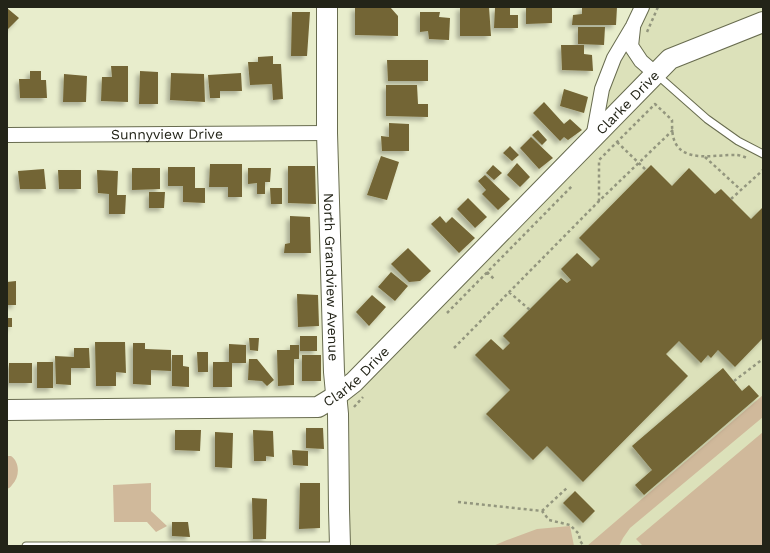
<svg xmlns="http://www.w3.org/2000/svg" width="770" height="553" font-family="'Work Sans',sans-serif">
<style>
.built{fill:#dce1ba}
.green{fill:#d0b99b}
.building{fill:#736534;filter:url(#shadow)}
.lines{fill:none;stroke-linecap:round;stroke-linejoin:round}
.lane-casing{stroke:#686c4f;stroke-width:9}
.street-casing{stroke:#686c4f;stroke-width:16}
.secondary-casing{stroke:#686c4f;stroke-width:22}
.path{stroke:#93967e;stroke-width:2.5;stroke-dasharray:3 3;stroke-linecap:butt}
.lane{stroke:#fff;stroke-width:7}
.street{stroke:#fff;stroke-width:14}
.secondary{stroke:#fff;stroke-width:20}
.labels{text-anchor:middle;stroke-width:4;stroke-linejoin:round;paint-order:stroke}
.street-label{font-size:14px;fill:#232418;stroke:#fff}
</style>
<defs>
<filter id="shadow"><feDropShadow dx="-3.5" dy="3.5" stdDeviation="2" flood-color="#0004"/></filter>
</defs>
<rect width="100%" height="100%" fill="#e8edcc"/>
<path class="built" d="M642 7H763V546H340L335 402 593 139 602 89Z"/>
<path class="green" d="M763 395V417L630 528 623 538 619 546H587Z
M763 432V546H643L636 539Z
M7 456H11C20 462 20 477 12 485 11 487 9 488 7 489Z
M151 483V511L167 526 156 532 147 522H114L113 485Z
M570 526 574 546H493L507 540 537 529Z"/>
<path class="building" d="M355 7H373V8L390 7 398 16V36L355 35Z
M460 7H489L491 36H460Z
M510 7V15H518V28H494L495 8Z
M526 7H552V23L526 24Z
M582 7H617L616 25H572L573 15 582 14Z
M7 8 19 18 7 30Z
M292 12H310L307 56H291Z
M420 12H440L439 17 450 18 449 40 429 39 428 31 420 32Z
M578 27H605L604 45 578 44Z
M561 45H584V54L592 55 593 71 562 70Z
M273 56V64H281L283 99 273 100 272 84 250 85 248 62H258V57Z
M387 60H428V81H388Z
M111 66H128V102L101 101 102 77H112Z
M30 71H41V80H46L47 98H20L19 79H30Z
M140 71 158 72V104H139Z
M171 73 204 74 205 102 170 100Z
M241 73 242 91H220V98H210L208 75Z
M64 74 87 76 86 102H63Z
M386 85H417L418 104H428V117L386 116Z
M564 89 588 97 584 113 560 106Z
M544 102 564 124 570 119 582 130 568 140 564 137 560 141 533 113Z
M389 123 409 124V151H382L381 136 389 137Z
M538 130 547 140 542 145 532 135Z
M531 137 553 158 539 169 520 148Z
M510 146 519 155 512 161 503 153Z
M381 156 399 162 387 200 367 195Z
M517 163 530 177 520 187 507 175Z
M210 164H242V197H228V187H209Z
M493 165 502 173 494 180 486 173Z
M651 165 672 186 689 168 715 194 721 189 751 219 763 207V338L735 367 718 350 711 358 708 355 701 363 679 341 666 354 688 376 583 482 547 446 533 460 486 414 510 390 475 355 491 339 503 350 510 343 503 336 561 278 567 283 571 280 561 269 577 253 592 267 600 259 579 238Z
M288 166H315L316 204 288 203Z
M168 167H195V188H205V203L183 202V186H168Z
M132 168H160V189L132 190Z
M248 168H271L270 182H265V194H257V183L248 184Z
M44 169 46 189H20L18 171Z
M58 170H81V189H59Z
M97 170 118 171 117 195H126L125 214H109V194L98 193Z
M485 175 510 199 498 210 482 194 486 190 478 181Z
M270 188H282V204H271Z
M149 192H165L164 208H149Z
M468 198 487 217 475 228 457 209Z
M290 216 310 217 311 253H284L285 244 290 243Z
M440 216 446 223 452 217 475 238 459 253 431 224Z
M408 248 431 271 420 281 409 282 391 264Z
M391 272 408 286 395 301 378 287Z
M16 281V305H7V282Z
M297 294 318 295 319 326 298 327Z
M372 295 386 307 369 326 356 312Z
M7 318H12V327H7Z
M300 336H317V351H300Z
M249 338H259L258 351 250 350Z
M95 342H125L126 373 116 372V386H96Z
M133 343H145V349L171 350V371L151 370V385L133 384Z
M229 344 246 345V363H232V387H213V362H229Z
M290 345H299V359H294V385L278 386 277 350H290Z
M74 348H89L90 368H71V385L56 384 55 356 74 357Z
M197 352H208V372H198Z
M172 355H183V366L189 367V387L172 386Z
M302 355H321V381H302Z
M249 359H257L274 380 267 386 262 381 248 380Z
M37 362H53V388H37Z
M9 363H32V383H9Z
M723 368 742 391 749 385 759 396 644 495 635 485 652 470 632 446Z
M306 428H323L324 449 306 448Z
M175 430H201L200 451 175 450Z
M253 430 273 431 274 457 266 456V461H254Z
M215 432 233 433 232 468 215 467Z
M292 450 308 451V466L293 465Z
M300 483H320V528L299 529Z
M575 491 595 511 583 523 563 503Z
M252 498 267 499 266 539H253Z
M172 522H188L190 537 172 536Z"/>
<g class="lines">
<defs>
<path id="lane" d="M656 74 707 119 738 141 763 154
M26 546H68
M69 546H339"/>
<g id="street">
<path d="M633 28 631 46 641 61 656 74"/>
<path id="s1" d="M7 135 327 133"/>
<path d="M593 138 602 89 614 58 633 26 642 7"/>
</g>
<g id="secondary">
<path id="s2" d="M327 7V133L334 372 338 414 339 509 340 546"/>
<path id="s3" d="M7 410 318 407 336 396 354 382 670 59 763 22"/>
</g>
</defs>
<use href="#lane" class="lane-casing"/>
<use href="#street" class="street-casing"/>
<use href="#secondary" class="secondary-casing"/>
<path class="path" d="M647 32 658 7
M673 130 599 201V160L655 104 672 120C672 125 672 131 673 136 679 165 716 154 736 155 740 155 744 157 748 158
M617 142 646 170
M705 157 741 190
M731 199 763 170
M487 272 495 280
M509 292 530 310
M447 313 573 185
M454 348 599 201
M734 381 763 359
M354 407 363 397
M458 502 542 511 549 520 570 525 579 534 580 541 584 546
M542 511 568 487"/>
<use href="#lane" class="lane"/>
<use href="#street" class="street"/>
<use href="#secondary" class="secondary"/>
</g>
<g class="labels">
<g class="street-label">
<text dy="5" stroke="none"><textPath href="#s3" startOffset="746">Clarke Drive</textPath></text>
<text dy="5" stroke="none"><textPath href="#s1" startOffset="160">Sunnyview Drive</textPath></text>
<text dy="5" stroke="none"><textPath href="#s2" startOffset="270">North Grandview Avenue</textPath></text>
<text dy="5" stroke="none"><textPath href="#s3" startOffset="360">Clarke Drive</textPath></text>
</g>
</g>
<rect width="770" height="553" fill="none" stroke="#232418" stroke-width="16"/>
</svg>
